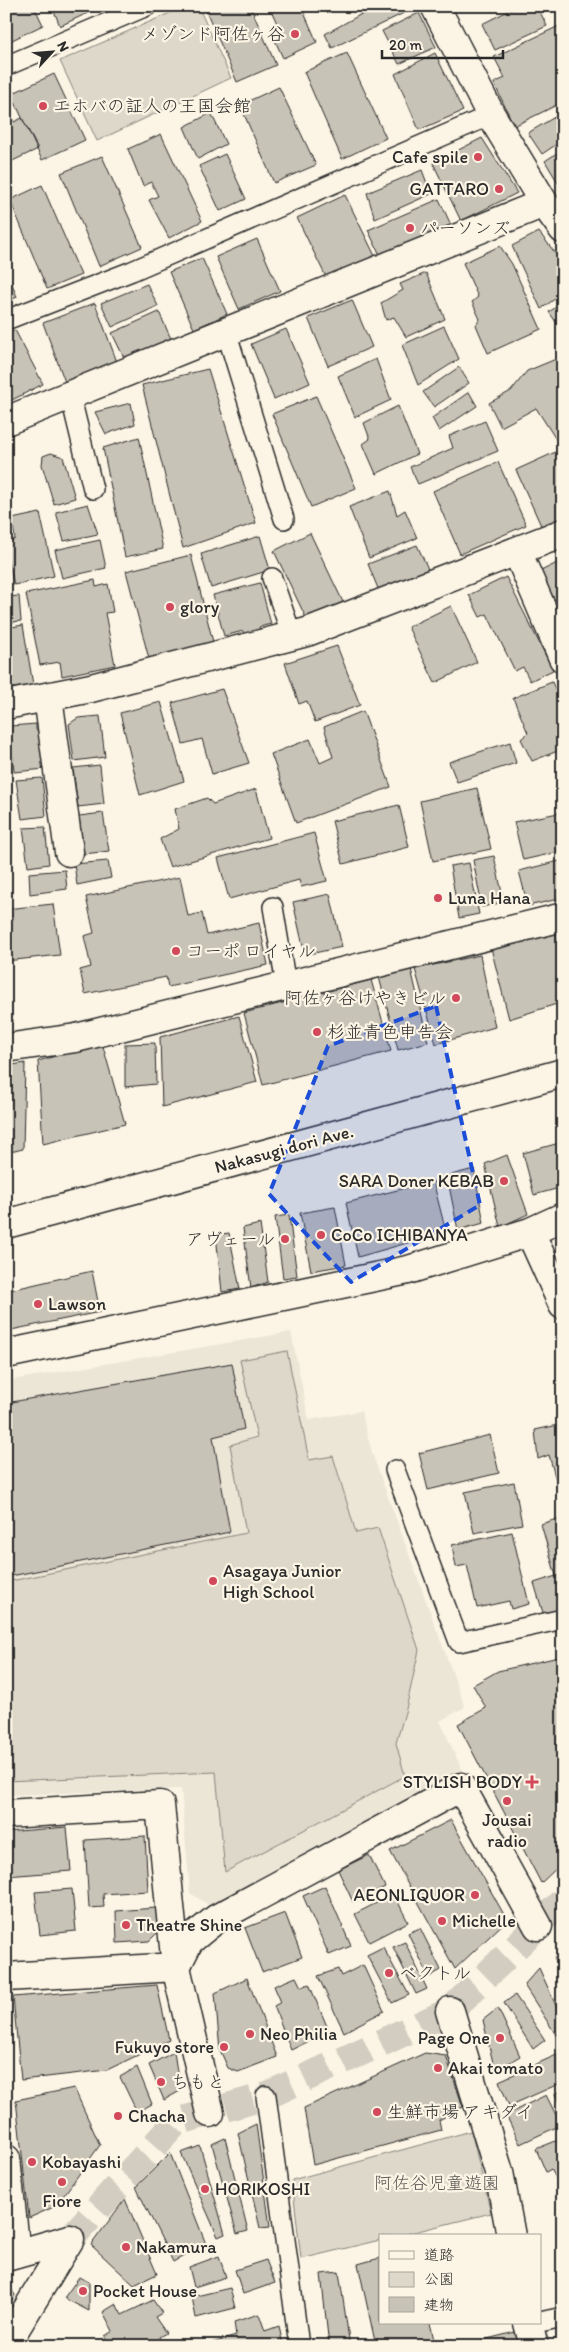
<svg xmlns="http://www.w3.org/2000/svg" width="569" height="2352" font-family="Itim,'Klee One',sans-serif">
<style>
.built{fill:#ece6d7}
.green{fill:#ded8ca;stroke:#84827a}
.building{fill:#c8c3b7;stroke:#2b2b2b}
.lines{fill:none;stroke-linecap:round;stroke-linejoin:round}
.street-tunnel{stroke:#d2cdc0;stroke-width:28;stroke-dasharray:28 14;stroke-linecap:butt}
.lane-casing{stroke:#2b2b2b;stroke-width:22}
.street-casing{stroke:#2b2b2b;stroke-width:31}
.secondary-casing{stroke:#2b2b2b;stroke-width:31}
.lane{stroke:#fcf5e5;stroke-width:19}
.street{stroke:#fcf5e5;stroke-width:28}
.secondary{stroke:#fcf5e5;stroke-width:28}
.marked{fill:#1d4ed8;fill-opacity:0.2;stroke:#1d4ed8;stroke-width:4;stroke-dasharray:10 6;stroke-linejoin:round}
.poi-dot{fill:#d1495b;stroke:#fcf5e5;stroke-width:2}
.labels{text-anchor:middle;stroke-width:4.5;stroke-linejoin:round;paint-order:stroke}
.poi-label{font-size:18px;fill:#2b2b2b;stroke:#fcf5e5;text-anchor:start}
.street-label{font-size:18px;fill:#2b2b2b;stroke:#fcf5e5}
.park-label{font-size:18px;fill:#585653;stroke:#fcf5e5}
</style>
<rect width="100%" height="100%" fill="#fcf5e5"/>
<filter id="ink" filterUnits="userSpaceOnUse"><feTurbulence type="fractalNoise" baseFrequency=".02" numOctaves="2"/><feDisplacementMap in="SourceGraphic" scale="10" xChannelSelector="R" yChannelSelector="G"/><feConvolveMatrix kernelMatrix="1 2 1 2 8 2 1 2 1" color-interpolation-filters="sRGB"/></filter>
<g filter="url(#ink)">
<path class="built" d="M291 1332 309 1420 361 1411 373 1456 465 1707 440 1721 463 1772 209 1905 190 1893 181 1789 6 1795V1381Z"/>
<path class="green" d="M186 6H198L231 78 97 141 60 61Z
M287 1351 309 1460 333 1456 356 1533 378 1528 419 1650 406 1709 396 1743 405 1776 225 1872 216 1772 6 1781V1587L11 1581 246 1533 230 1445 257 1437 240 1360Z
M471 2131 491 2213 398 2236H380V2240L301 2259 292 2180Z"/>
<path class="building" d="M6 6H34L43 25 6 43Z
M52 6H92L94 10 60 26Z
M204 6H250L276 65 237 82Z
M269 6H301L317 42 283 58 273 36 281 32Z
M376 6H406L410 10 332 48 325 34Z
M518 6H537L547 26 495 50 482 24Z
M419 13 436 47 399 64 382 31Z
M563 24V102L514 126 494 83 505 78 494 57Z
M347 53 386 138 342 159 304 72Z
M435 53 463 111 419 130 395 74Z
M54 74 85 140 42 160 11 94Z
M279 87 316 165 274 183 240 105Z
M6 104 14 122 22 118 38 149 6 164Z
M563 112V140L542 154 528 133Z
M211 113 226 144 198 159 184 127Z
M161 134 202 221 169 238 149 200 158 196 151 182 143 186 128 149Z
M482 138 517 193 461 221 433 163Z
M563 149V191L545 161Z
M225 154 246 199 220 211 199 166Z
M102 156 142 247 99 266 61 173Z
M422 170 431 194 375 219 367 193Z
M42 185 81 275 47 289 10 200Z
M345 195 376 258 328 281 297 218Z
M439 199 451 225 381 257 368 230Z
M539 232 563 263V293L541 309 512 246Z
M257 239 280 291 239 309 216 257Z
M500 246 512 264 541 329 488 353 476 325 480 319 472 302 478 297 463 263Z
M202 258 227 314 194 329 169 272Z
M6 268 17 297 6 302Z
M426 273 445 319 406 337 394 317 386 320 381 303 403 290 400 284Z
M147 284 158 306 112 327 101 303Z
M352 300 372 347 328 366 308 318Z
M563 302V332L549 312Z
M95 303 117 362 65 382 43 323Z
M159 312 172 341 126 362 112 333Z
M444 326 459 359 418 385 402 345Z
M286 329 310 383 274 399 251 344Z
M15 330 43 384 10 401 6 393V334Z
M376 359 391 400 355 417 338 376Z
M556 359 563 370V438L557 441 536 408 501 427 489 403 511 391 527 371Z
M459 367 469 383 434 407 423 392Z
M208 369 256 523 183 548 142 385Z
M469 392 477 406 439 431 432 418Z
M316 396 356 488 311 507 272 414Z
M131 403 135 424 106 434 95 412Z
M398 406 417 454 376 474 363 444 370 439 364 423Z
M485 421 498 451 418 484 410 467 453 448 449 436Z
M139 437 163 549 125 557 103 448Z
M560 450 563 456V521L543 530 516 470Z
M51 453 63 457 75 498 54 504 42 465 43 456Z
M498 462 526 525 460 554 433 491Z
M390 491 397 515 405 510 417 538 369 558 349 507Z
M88 504 98 534 64 541 56 512Z
M40 513 54 576 14 585 6 551V543L15 539 12 519Z
M310 533 343 602 307 620 274 551Z
M260 536 270 570 211 588 201 554Z
M100 540 106 568 62 578 55 550Z
M417 545 429 571 379 591 368 564Z
M191 555 213 642 149 659 126 571Z
M563 560V597L555 600 539 572Z
M506 577 553 670 530 681 523 667 515 671 487 614 480 617 469 595Z
M95 580 96 587 108 584 113 612 105 613 115 665 62 676 60 662 40 665 26 594Z
M260 583 271 624 259 627 261 631 244 636 243 631 224 636 213 595Z
M19 596 21 621 6 623V597Z
M451 606 477 662 435 683 408 627Z
M23 625 33 685 6 689V628Z
M337 646 360 705 315 722 307 701 299 704 285 663Z
M552 682 563 707V749L532 761 521 739 528 733 513 698Z
M222 689 249 763 212 774 202 739 183 744 172 703Z
M161 702 184 781 140 795 120 713Z
M363 711 391 787 296 823 271 754 310 739 320 763 333 757 324 727Z
M100 716 105 757 74 761 69 724 78 718Z
M36 724V730H41L45 769 14 772 10 726Z
M510 742 516 763 457 782 449 762Z
M100 765 104 804 78 807 73 768Z
M42 778 46 816 22 819 16 780Z
M477 788 491 849 433 861 420 801Z
M256 789 269 838 170 867 160 839 179 829 175 809 207 798 213 804Z
M399 805 409 847 343 864 332 821Z
M563 812V851L523 860 514 822Z
M103 813 109 851 84 854 79 816Z
M45 827 49 864 28 867 23 828Z
M314 833 327 881 301 887 299 880 229 899 218 858Z
M494 856 504 902 482 907 473 860Z
M563 860V898L528 906 519 871Z
M108 861 111 878 77 885 74 864Z
M469 863 479 914 459 918 450 866Z
M65 870 67 889 30 894 29 873Z
M180 877 188 916 202 913 207 935 259 923 268 965 168 987 166 977 85 994 80 970 91 967 84 936 94 933 86 897Z
M330 894 342 947 305 955 293 902Z
M53 904 60 955 6 961V909Z
M556 933 563 963V1002L509 1019 491 948Z
M480 955 495 1027 436 1044 415 969Z
M411 969 428 1042 398 1050 379 977Z
M371 980 391 1051 263 1085 244 1013Z
M239 1016 257 1082 162 1107 160 1037Z
M102 1043 125 1124 43 1144 38 1061Z
M155 1043 156 1084 125 1087V1044Z
M25 1063 23 1149 6 1153V1066Z
M563 1142V1187L534 1195 523 1153Z
M507 1155 528 1214 500 1227 485 1164Z
M474 1169 484 1223 458 1230 447 1176Z
M433 1181 446 1232 358 1257 346 1203Z
M335 1207 346 1265 311 1271 300 1213Z
M289 1215 297 1276 283 1278 275 1217Z
M260 1224 268 1282 251 1288 243 1228Z
M229 1233 240 1289 222 1292 216 1235Z
M92 1271 100 1312 6 1331V1291Z
M232 1363 244 1429 213 1437 230 1532 6 1577V1403Z
M563 1424V1502H562L549 1455 538 1459 535 1430Z
M490 1435 499 1473 428 1490 419 1453Z
M514 1482 522 1524 474 1533 465 1492Z
M563 1517V1611L544 1616 534 1583 556 1576 541 1524Z
M512 1532 529 1604 511 1609 509 1601 477 1608 467 1565 456 1567 452 1545Z
M563 1656V1862L541 1883 458 1724 486 1708 473 1685 498 1671Z
M451 1820 507 1920 455 1969 390 1851Z
M67 1827 71 1871 6 1876V1832Z
M145 1836 148 1891 103 1894 104 1907 89 1908 85 1840Z
M369 1855 385 1887 353 1902 338 1870Z
M325 1886 351 1946 329 1955 303 1896Z
M72 1889 76 1931 40 1935 35 1892Z
M394 1894 408 1922 369 1942 355 1914Z
M156 1908 159 1931 149 1941 117 1943 116 1911Z
M285 1913 302 1957 262 1972 245 1928Z
M420 1928 441 1970 429 1977 408 1933Z
M405 1942 427 1989 416 1994 393 1947Z
M383 1947 409 1995 392 2003 367 1955Z
M563 1948V1969L554 1958Z
M363 1965 384 2011 344 2032 318 1976 338 1969 341 1976Z
M539 1968 563 2021V2032L556 2035 524 1985Z
M296 1977 301 1987 309 1984 329 2031 291 2050 274 2006 281 2002 274 1986Z
M247 1978 277 2057 238 2072 228 2068 220 2050 215 1993Z
M157 1985 169 2040 107 2070 21 2080 13 1997Z
M515 1995 545 2040 533 2049 504 2003Z
M498 2008 520 2056 495 2071 483 2020Z
M174 2052 180 2091 164 2100 149 2065Z
M563 2052V2082L509 2106 499 2081Z
M425 2053 446 2056 463 2107 439 2120 441 2130 313 2165 304 2108Z
M137 2067 152 2104 137 2112 120 2077Z
M74 2088 100 2145 56 2206 29 2218 16 2100Z
M563 2090V2110L555 2094Z
M546 2095 561 2125 520 2144 506 2115Z
M256 2124 270 2227 260 2228 238 2133Z
M225 2138 248 2231 237 2234 212 2144Z
M563 2138V2191L551 2169 546 2172 536 2149Z
M200 2146 225 2234 218 2237 181 2153Z
M170 2153 206 2244 173 2262 136 2187Z
M125 2199 157 2274 134 2285 91 2245Z
M219 2256 226 2277 194 2287 189 2267Z
M380 2258V2323H430L435 2344 425 2346H376L358 2264Z
M266 2260 275 2283 243 2294 235 2270Z
M339 2272 350 2346H329L321 2274Z
M79 2277 89 2282V2311L64 2298Z
M6 2281 15 2295 6 2309Z
M230 2288 235 2308 196 2318 192 2297Z
M153 2300 162 2313 155 2317 166 2333 159 2337 163 2346H109L105 2336 113 2331 103 2312 116 2304 122 2315Z
M259 2314 265 2331 279 2326 283 2346H212V2343L236 2336 234 2322Z
M515 2332 519 2346H459Z"/>
<g class="lines">
<path class="street-tunnel" d="M70 2239 176 2122 266 2096 450 2011 563 1901"/>
<defs>
<path id="lane" d="M6 66 147 6
M6 320 132 271 491 115
M226 331 284 519
M70 394 93 489
M272 578 292 636
M273 907 286 985
M395 1470 459 1642 563 1619
M266 2096 299 2346
M540 2322 563 2317"/>
<path id="street" d="M435 6 491 115 544 203 563 229
M6 421 544 203
M517 551 563 658
M48 697 69 852
M6 705 91 688 307 632 563 533
M6 1048 76 1038 563 917
M530 1232 563 1305
M6 1354 408 1270 530 1232 563 1217
M6 1814 160 1805 176 1967 210 2113
M176 1967 189 1941 216 1919 461 1787 538 1926
M6 1977 176 1967
M450 2011 499 2172 511 2236
M6 2159 16 2254
M6 2257 70 2239
M528 2323 534 2346
M6 2344 70 2239"/>
<path id="secondary" d="M6 1224 563 1073"/>
</defs>
<use href="#lane" class="lane-casing"/>
<use href="#street" class="street-casing"/>
<use href="#secondary" class="secondary-casing"/>
<use href="#lane" class="lane"/>
<use href="#street" class="street"/>
<use href="#secondary" class="secondary"/>
</g>
</g>
<path class="marked" d="M436 1006 480 1205 351 1282 269 1194 328 1046Z"/>
<g class="poi-dot">
<circle cx="295" cy="34" r="5"/>
<circle cx="43" cy="106" r="5"/>
<circle cx="478" cy="157" r="5"/>
<circle cx="499" cy="189" r="5"/>
<circle cx="410" cy="228" r="5"/>
<circle cx="170" cy="607" r="5"/>
<circle cx="438" cy="898" r="5"/>
<circle cx="176" cy="951" r="5"/>
<circle cx="456" cy="998" r="5"/>
<circle cx="317" cy="1032" r="5"/>
<circle cx="504" cy="1181" r="5"/>
<circle cx="321" cy="1235" r="5"/>
<circle cx="285" cy="1239" r="5"/>
<circle cx="38" cy="1304" r="5"/>
<circle cx="213" cy="1581" r="5"/>
<path d="M529.5 1774.5h5v5h5v5h-5v5h-5v-5h-5v-5h5z"/>
<circle cx="507" cy="1801" r="5"/>
<circle cx="475" cy="1895" r="5"/>
<circle cx="442" cy="1921" r="5"/>
<circle cx="126" cy="1925" r="5"/>
<circle cx="389" cy="1973" r="5"/>
<circle cx="250" cy="2034" r="5"/>
<circle cx="500" cy="2038" r="5"/>
<circle cx="224" cy="2047" r="5"/>
<circle cx="438" cy="2068" r="5"/>
<circle cx="161" cy="2082" r="5"/>
<circle cx="377" cy="2112" r="5"/>
<circle cx="118" cy="2116" r="5"/>
<circle cx="32" cy="2162" r="5"/>
<circle cx="62" cy="2182" r="5"/>
<circle cx="205" cy="2189" r="5"/>
<circle cx="126" cy="2247" r="5"/>
<circle cx="83" cy="2291" r="5"/>
</g>
<g class="labels">
<g class="poi-label">
<text x="285" y="40" text-anchor="end">メゾンド阿佐ヶ谷</text>
<text x="53" y="112">エホバの証人の王国会館</text>
<text x="468" y="163" text-anchor="end">Cafe spile</text>
<text x="489" y="195" text-anchor="end">GATTARO</text>
<text x="420" y="234">パーソンズ</text>
<text x="180" y="613">glory</text>
<text x="448" y="904">Luna Hana</text>
<text x="186" y="957">コーポ ロイヤル</text>
<text x="446" y="1004" text-anchor="end">阿佐ヶ谷けやきビル</text>
<text x="327" y="1038">杉並青色申告会</text>
<text x="494" y="1187" text-anchor="end">SARA Doner KEBAB</text>
<text x="331" y="1241">CoCo ICHIBANYA</text>
<text x="275" y="1245" text-anchor="end">アヴェール</text>
<text x="48" y="1310">Lawson</text>
<text x="223" y="1577">Asagaya Junior<tspan x="223" dy="21">High School</tspan></text>
<text x="522" y="1788" text-anchor="end">STYLISH BODY</text>
<text x="507" y="1826" text-anchor="middle">Jousai<tspan x="507" dy="21">radio</tspan></text>
<text x="465" y="1901" text-anchor="end">AEONLIQUOR</text>
<text x="452" y="1927">Michelle</text>
<text x="136" y="1931">Theatre Shine</text>
<text x="399" y="1979">ベクトル</text>
<text x="260" y="2040">Neo Philia</text>
<text x="490" y="2044" text-anchor="end">Page One</text>
<text x="214" y="2053" text-anchor="end">Fukuyo store</text>
<text x="448" y="2074">Akai tomato</text>
<text x="171" y="2088">ちもと</text>
<text x="387" y="2118">生鮮市場 アキダイ</text>
<text x="128" y="2122">Chacha</text>
<text x="42" y="2168">Kobayashi</text>
<text x="215" y="2195">HORIKOSHI</text>
<text x="62" y="2207" text-anchor="middle">Fiore</text>
<text x="136" y="2253">Nakamura</text>
<text x="93" y="2297">Pocket House</text>
</g>
<g class="street-label">
<text transform="translate(284 1149) rotate(-15)" y="6">Nakasugi dori Ave.</text>
</g>
<g class="park-label">
<text x="437" y="2189">阿佐谷児童遊園</text>
</g>
</g>
<rect width="569" height="2352" fill="none" stroke="#fcf5e5" stroke-width="25"/>
<rect x="12" y="12" width="544" height="2327" fill="none" stroke="#2b2b2b" stroke-width="2" filter="url(#ink)"/>
<rect x="379" y="2234" width="162" height="90" fill="#fcf5e5" stroke="#a8a49b"/>
<rect x="389" y="2251" width="25" height="8" fill="#fcf5e5" stroke="#a8a49b"/>
<text x="424" y="2260" font-size="15" fill="#2b2b2b">道路</text>
<rect x="389" y="2272" width="25" height="15" fill="#ded8ca" stroke="#a8a49b"/>
<text x="424" y="2284" font-size="15" fill="#2b2b2b">公園</text>
<rect x="389" y="2297" width="25" height="15" fill="#c8c3b7" stroke="#a8a49b"/>
<text x="424" y="2310" font-size="15" fill="#2b2b2b">建物</text>
<g transform="translate(52 52) rotate(64)" stroke="#fcf5e5" stroke-width="4" paint-order="stroke">
<path d="M0-4L9 19L0 12L-9 19Z" fill="#2b2b2b"/>
<text y="-8" font-size="14" font-weight="bold" text-anchor="middle" fill="#2b2b2b">N</text>
</g>
<path d="M382 50v8h121v-8" fill="none" stroke="#2b2b2b" stroke-width="2.5"/>
<text x="389" y="50" font-size="15" fill="#2b2b2b" stroke="#fcf5e5" stroke-width="4" paint-order="stroke">20 m</text>
</svg>
